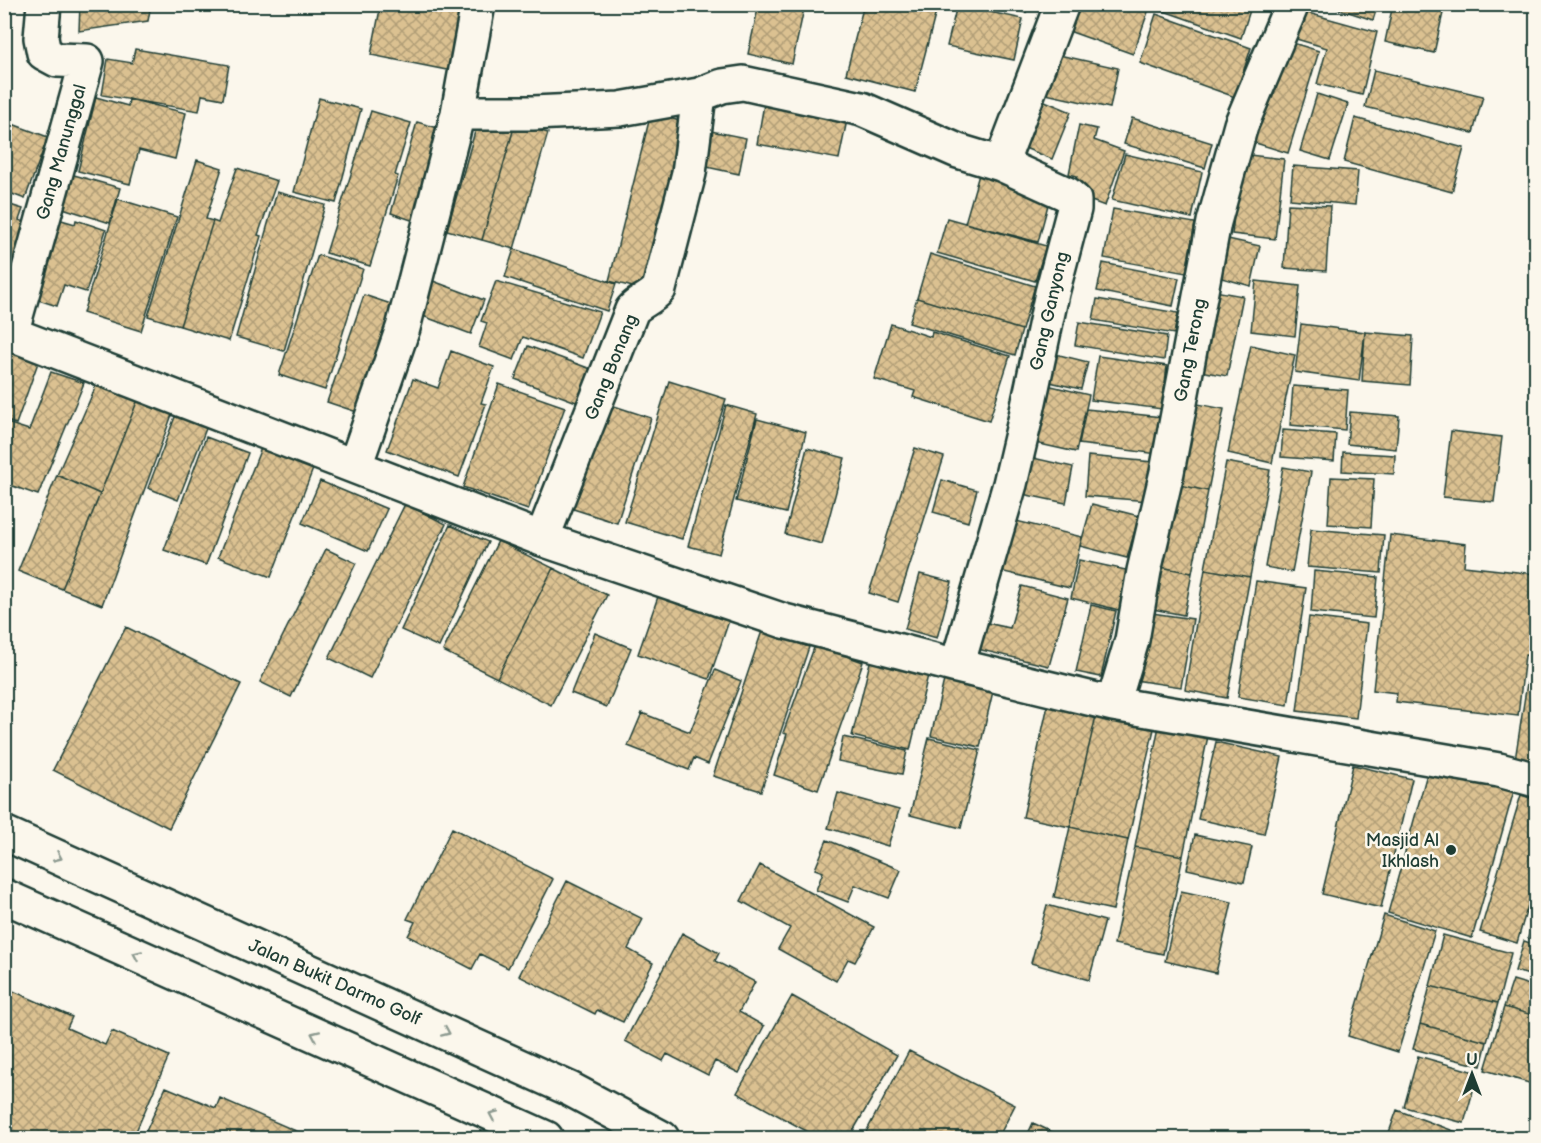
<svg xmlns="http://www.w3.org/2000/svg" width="1541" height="1143" font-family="'Balsamiq Sans',sans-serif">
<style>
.building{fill:url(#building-cross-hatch);stroke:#1f3d34;stroke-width:1.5}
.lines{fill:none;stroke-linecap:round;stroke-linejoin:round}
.street-casing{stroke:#1f3d34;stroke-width:38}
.street{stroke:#fbf7ec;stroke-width:33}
.oneway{stroke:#8d9a90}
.poi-dot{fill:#1f3d34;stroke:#fbf7ec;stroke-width:2}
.labels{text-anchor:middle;stroke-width:5;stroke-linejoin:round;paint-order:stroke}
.street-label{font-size:18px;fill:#1f3d34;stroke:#fbf7ec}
.poi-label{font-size:18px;fill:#1f3d34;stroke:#fbf7ec;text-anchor:end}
</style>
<defs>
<pattern id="building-cross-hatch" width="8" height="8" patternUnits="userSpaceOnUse" patternTransform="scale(1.5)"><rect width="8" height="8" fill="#dbc191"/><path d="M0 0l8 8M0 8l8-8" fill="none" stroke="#b19e77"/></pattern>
</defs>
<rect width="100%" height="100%" fill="#fbf7ec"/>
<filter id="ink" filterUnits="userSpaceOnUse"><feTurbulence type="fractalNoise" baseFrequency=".0167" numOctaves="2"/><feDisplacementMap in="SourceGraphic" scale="12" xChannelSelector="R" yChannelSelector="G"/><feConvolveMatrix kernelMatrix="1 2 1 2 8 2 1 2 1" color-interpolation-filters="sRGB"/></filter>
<g filter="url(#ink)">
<path class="building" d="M80 4H151L148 21 79 31Z
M381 4H470L457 72 371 55Z
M759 4H805L792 64 748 54Z
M864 4H938L915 92 846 74Z
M993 4H1028L1026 13Z
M1072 4H1127L1148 12 1133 54 1063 29Z
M1144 4H1252L1241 38Z
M1324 4H1378L1373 20Z
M1393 4H1445L1434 53 1385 42Z
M957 5 1023 19 1014 60 947 46Z
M1294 9 1377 32 1362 95 1317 84 1327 48 1286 36Z
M1156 14 1251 48 1235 97 1140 63Z
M1280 39 1319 51 1288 153 1249 141Z
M135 49 229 65 223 99 202 95 199 111 102 95 108 59 132 63Z
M1050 53 1118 68 1110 108 1041 93Z
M1374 70 1483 96 1473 133 1365 107Z
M1317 94 1348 104 1330 160 1300 151Z
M96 97 128 106 129 99 186 113 175 159 139 150 130 184 78 171Z
M319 98 361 109 336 203 294 192Z
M1040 99 1071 112 1052 159 1020 146Z
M764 104 847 120 839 159 757 144Z
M371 111 411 123 395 175 398 176 370 266 326 253Z
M651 113 687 123 645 290 609 281Z
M480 114 515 124 482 240 447 230Z
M1132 118 1212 143 1205 168 1124 144Z
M1355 118 1464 148 1452 192 1344 162Z
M4 121 48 137 25 199 4 191Z
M417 122 445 130 420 223 391 213Z
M515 124 548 133 514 249 482 240Z
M1079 125 1097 129 1094 140 1124 151 1105 206 1070 193 1077 176 1069 174Z
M701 129 746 138 739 174 693 164Z
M1125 154 1202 172 1192 218 1112 200Z
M1241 154 1284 159 1275 239 1232 234Z
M197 160 222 168 206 219 213 221 180 326 148 316Z
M1293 166 1358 171 1355 205 1290 199Z
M237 168 277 181 258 235 261 236 229 341 180 326 213 221 218 223Z
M60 171 120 188 110 223 50 204Z
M980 171 1052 190 1038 242 965 223Z
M277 192 325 205 284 351 236 337Z
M118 199 177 217 141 331 83 313Z
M4 203 23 209 19 220 27 223 7 283 4 282Z
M1288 204 1330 206 1326 271 1284 268Z
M1113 209 1195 223 1186 273 1104 258Z
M48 216 75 224 76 220 106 230 86 292 64 285 57 306 23 295Z
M947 218 1046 246 1035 281 937 253Z
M1228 239 1260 246 1251 286 1218 277Z
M514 249 616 284 607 311 505 277Z
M930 254 1035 286 1022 330 917 298Z
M318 255 363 269 325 390 279 375Z
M1103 263 1179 278 1173 306 1097 291Z
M425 278 484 300 471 334 412 312Z
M496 281 600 312 583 358 523 337 514 360 479 347 487 323 481 321Z
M1256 281 1300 286 1295 336 1251 331Z
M1209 290 1243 296 1227 376 1194 370Z
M364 295 400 307 363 414 327 402Z
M917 298 1022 330 1015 355 909 323Z
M1097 299 1178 313 1174 334 1093 320Z
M1079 322 1167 336 1164 360 1075 345Z
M891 324 931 337 932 332 1010 356 989 421 913 397 915 391 874 379Z
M1301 324 1365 332 1359 381 1295 372Z
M1365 332 1413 336 1410 385 1362 381Z
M4 344 40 357 16 424 4 420Z
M1251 345 1295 355 1272 463 1228 453Z
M528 346 591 369 579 403 515 379Z
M451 351 494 367 481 403 486 404 459 477 387 450 413 379 438 388Z
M1043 351 1088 362 1081 389 1036 379Z
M1098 356 1167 366 1162 409 1091 400Z
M51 372 84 383 38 495 4 483V422L29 430Z
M99 379 139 397 100 494 57 475Z
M669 381 726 399 682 539 625 522Z
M1039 383 1089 395 1076 452 1026 441Z
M499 384 565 407 528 510 463 487Z
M1293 386 1348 390 1345 430 1290 425Z
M139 397 173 412 102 605 62 589Z
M1182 401 1224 409 1208 491 1166 482Z
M602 402 651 418 617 523 567 507Z
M726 405 757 414 719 554 688 546Z
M178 409 209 421 178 500 148 488Z
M1086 409 1162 417 1158 454 1079 444Z
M1350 412 1399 416 1396 449 1347 444Z
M757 419 806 432 786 513 736 501Z
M1283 430 1336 434 1334 461 1281 457Z
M1451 431 1502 437 1494 502 1443 497Z
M206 437 248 453 206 565 164 550Z
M261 448 313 469 271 577 218 557Z
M807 448 845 458 822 544 785 534Z
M915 448 944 457 898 602 869 593Z
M1343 452 1395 455 1394 474 1342 471Z
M1020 455 1073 467 1066 503 1012 492Z
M1088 456 1153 462 1149 501 1085 496Z
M1226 462 1270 470 1250 577 1205 569Z
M1283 467 1311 472 1292 572 1265 567Z
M57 475 100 494 62 589 18 571Z
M1331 477 1374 479 1371 527 1328 524Z
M942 480 977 490 968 522 933 512Z
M320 481 387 509 368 551 302 523Z
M1166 482 1208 491 1192 573 1150 565Z
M405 504 446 524 370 678 329 658Z
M1092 504 1139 516 1127 558 1080 546Z
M1004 518 1082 537 1070 588 992 569Z
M450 525 488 542 439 647 401 630Z
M1311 529 1384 535 1381 573 1307 567Z
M1390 535 1466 544 1464 566 1536 574V656L1525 655 1518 716 1396 702 1397 693 1373 690Z
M498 541 553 568 497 678 443 651Z
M326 549 356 563 291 697 260 682Z
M1079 560 1140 573 1131 613 1071 598Z
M1150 565 1192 573 1184 615 1142 607Z
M553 568 607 595 551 705 497 678Z
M1205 569 1250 577 1227 698 1185 690Z
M1314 571 1378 577 1374 618 1311 612Z
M920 574 952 582 937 638 905 629Z
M1256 581 1306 588 1288 705 1238 697Z
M1022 586 1068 598 1049 666 977 649 982 622 1010 628Z
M661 588 732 612 709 679 638 654Z
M1091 605 1116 611 1101 677 1076 672Z
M1138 611 1193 619 1181 687 1128 679Z
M1309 617 1367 624 1356 718 1297 711Z
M126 627 241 684 169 828 53 770Z
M762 631 809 647 761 791 713 776Z
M595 633 631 648 607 707 571 693Z
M815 645 863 662 818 790 774 775 787 734 783 733Z
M872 654 930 667 910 750 852 736Z
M715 670 741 681 708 764 694 758 689 770 628 746 642 713 690 732Z
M945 676 994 687 980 747 931 736Z
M1527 683 1536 684V763L1515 760Z
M1048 705 1096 716 1070 827 1023 817Z
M1096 716 1154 729 1128 840 1070 827Z
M1159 726 1208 736 1183 856 1135 847Z
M843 737 907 751 902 774 838 761Z
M929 738 980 750 961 828 910 815Z
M1216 742 1282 757 1264 834 1198 819Z
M1430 763 1515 787 1472 938 1388 913Z
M1353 765 1412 779 1381 908 1322 894Z
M838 793 899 810 888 846 828 828Z
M1521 795 1536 800V877L1517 943 1480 932Z
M1070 827 1128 840 1113 910 1054 897Z
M452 828 553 879 508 968 480 954 472 969 408 936 415 922 407 919Z
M1195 835 1252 847 1244 882 1187 869Z
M827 840 901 870 889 898 855 885 848 902 816 890 823 872 815 869Z
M1135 847 1183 856 1163 954 1114 944Z
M760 865 874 927 855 962 848 959 836 981 778 949 790 928 741 901Z
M567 881 643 919 628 949 653 963 623 1022 597 1010 595 1014 519 976Z
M1181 891 1232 902 1216 973 1165 961Z
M1047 905 1105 921 1089 980 1031 963Z
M1536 905V940L1528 938Z
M1384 915 1435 931 1398 1052 1348 1036Z
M682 933 719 953 715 961 755 982 739 1012 764 1026 739 1073 715 1061 708 1075 667 1054 663 1061 625 1041Z
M1443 935 1511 953 1498 1003 1430 986Z
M1524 941 1536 945V977L1515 971Z
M1513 980 1536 987V1016L1504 1007Z
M1430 986 1498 1003 1487 1042 1420 1024Z
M4 987 72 1017 67 1028 105 1045 112 1031 169 1056 133 1138H4Z
M792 996 897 1055 849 1138H819L737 1093Z
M1504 1007 1536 1016V1085L1485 1070Z
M1420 1024 1487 1042 1481 1066 1413 1049Z
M909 1051 1015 1105 998 1138H863Z
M1418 1056 1478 1073 1464 1123 1404 1107Z
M166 1087 216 1108 220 1098 312 1138H143Z
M1397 1110 1467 1136 1466 1138H1387Z
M1033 1123 1065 1138H1026Z"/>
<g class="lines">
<defs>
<path id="street" d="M458 113H533L620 109 699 95 722 86 743 83 862 109 958 151 1001 164 1067 194 1074 200V209L1052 293 1026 416 1010 484 957 666
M1001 164 1062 4
M4 331 542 539 784 621 957 666 1113 704 1499 770 1536 780
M11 334 87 61 57 60 44 53 41 38 44 4
M355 466 403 328 458 113 478 4
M542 539 632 310C640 301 651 299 659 289L689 173 699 95
M1113 704 1132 640 1144 571 1167 472 1214 222 1241 125 1292 4
M4 833 570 1089 662 1138
M4 896 546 1138"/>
</defs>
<use href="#street" class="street-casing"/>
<use href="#street" class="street"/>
</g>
<defs><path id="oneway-chevron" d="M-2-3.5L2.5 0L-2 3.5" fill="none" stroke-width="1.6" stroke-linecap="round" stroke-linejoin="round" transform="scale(1.5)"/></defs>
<g class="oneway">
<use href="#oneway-chevron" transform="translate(58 857) rotate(24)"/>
<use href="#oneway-chevron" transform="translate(137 955) rotate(-156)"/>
<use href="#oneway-chevron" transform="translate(446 1032) rotate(24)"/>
<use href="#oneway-chevron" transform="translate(315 1035) rotate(-156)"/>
<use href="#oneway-chevron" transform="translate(493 1115) rotate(-156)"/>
</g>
</g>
<circle class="poi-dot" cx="1451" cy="850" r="6"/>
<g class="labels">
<g class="street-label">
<text transform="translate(61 152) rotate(-74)" y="6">Gang Manunggal</text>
<text transform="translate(1049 311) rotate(-77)" y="6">Gang Ganyong</text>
<text transform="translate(1190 350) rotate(-79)" y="6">Gang Terong</text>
<text transform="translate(611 367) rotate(-68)" y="6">Gang Bonang</text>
<text transform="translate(335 982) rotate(24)" y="6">Jalan Bukit Darmo Golf</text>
</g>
<g class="poi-label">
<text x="1439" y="846">Masjid Al<tspan x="1439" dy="21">Ikhlash</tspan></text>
</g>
</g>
<rect width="1541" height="1143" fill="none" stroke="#fbf7ec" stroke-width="24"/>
<rect x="12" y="12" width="1517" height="1119" fill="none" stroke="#1f3d34" stroke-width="2" filter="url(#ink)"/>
<g transform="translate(1472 1074)" stroke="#fbf7ec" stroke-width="4.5" paint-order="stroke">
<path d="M0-4.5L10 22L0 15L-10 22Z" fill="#1f3d34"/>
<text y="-9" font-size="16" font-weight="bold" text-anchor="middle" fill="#1f3d34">U</text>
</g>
</svg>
